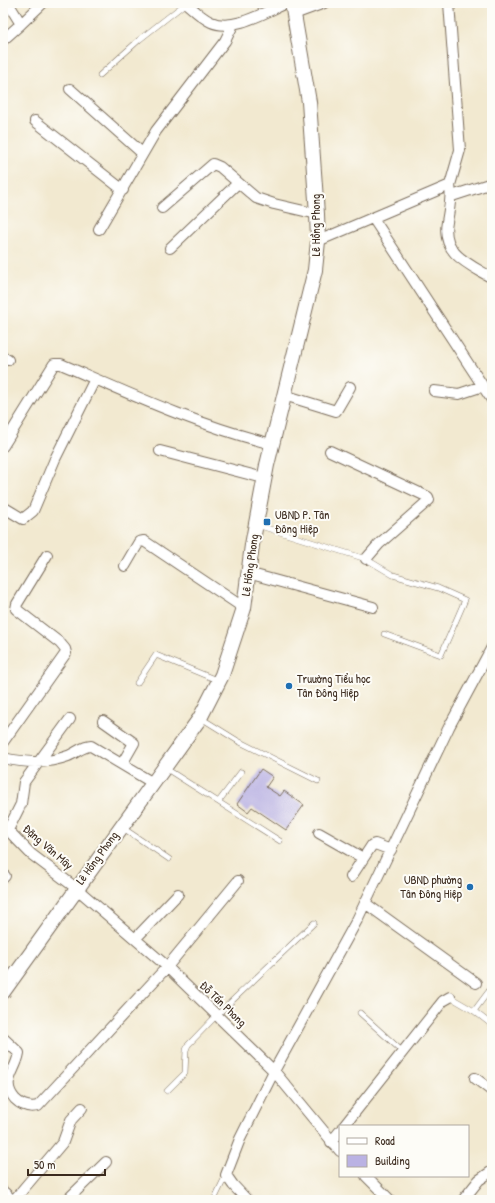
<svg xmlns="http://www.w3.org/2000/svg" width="495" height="1203" font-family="'Patrick Hand',sans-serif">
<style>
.building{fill:#bab2e3}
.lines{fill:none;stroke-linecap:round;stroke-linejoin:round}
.service-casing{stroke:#7b6d5c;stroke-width:6}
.minor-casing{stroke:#7b6d5c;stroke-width:12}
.secondary-casing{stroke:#7b6d5c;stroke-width:16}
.service{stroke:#fff;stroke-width:5}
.minor{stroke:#fff;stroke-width:10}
.secondary{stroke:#fff;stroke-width:14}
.poi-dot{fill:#1f6fb2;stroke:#fdfcf7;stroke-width:1.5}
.labels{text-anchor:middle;stroke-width:4;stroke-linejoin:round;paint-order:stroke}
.street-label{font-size:12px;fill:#3b2a1e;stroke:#fdfcf7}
.poi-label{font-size:12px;fill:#3b2a1e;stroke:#fdfcf7;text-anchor:start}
</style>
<rect width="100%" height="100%" fill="#fdfcf7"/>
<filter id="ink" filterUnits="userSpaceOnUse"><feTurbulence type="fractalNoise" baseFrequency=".025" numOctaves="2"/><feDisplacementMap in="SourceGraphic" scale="8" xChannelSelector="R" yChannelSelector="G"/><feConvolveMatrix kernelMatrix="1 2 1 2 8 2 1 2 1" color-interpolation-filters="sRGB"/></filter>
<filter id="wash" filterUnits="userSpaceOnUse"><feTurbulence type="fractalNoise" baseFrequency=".012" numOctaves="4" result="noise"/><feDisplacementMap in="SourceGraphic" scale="16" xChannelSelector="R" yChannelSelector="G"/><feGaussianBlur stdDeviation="0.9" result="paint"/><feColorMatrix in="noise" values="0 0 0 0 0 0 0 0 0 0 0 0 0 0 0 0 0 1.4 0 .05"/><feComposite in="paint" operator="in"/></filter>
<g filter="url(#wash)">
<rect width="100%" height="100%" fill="#f2e9d0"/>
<g id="blocks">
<path class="building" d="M261 769 273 777 266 787 280 796 284 791 304 805 286 830 252 807 248 812 237 804Z"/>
</g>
</g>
<g filter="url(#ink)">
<use href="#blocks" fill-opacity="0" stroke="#7b6d5c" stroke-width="1"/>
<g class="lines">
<defs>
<path id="service" d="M100 75 139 40 186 3
M257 525 366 559 393 575 438 588 465 600 441 655 384 634
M137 683 156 655 219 681
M201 718 238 741 318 781
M165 768 280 841
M219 801 241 772
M123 828 169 859
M450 997 474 1011 492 1025
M474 1011 492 987
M360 1013 403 1052
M167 1091 185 1073 186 1050 188 1045 217 1015 314 923
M214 1200 226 1175"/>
<path id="minor" d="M186 3C194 10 202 18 211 22 233 32 265 12 286 3
M449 3 460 150 450 185
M294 14 324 3
M21 24 43 3
M3 40 21 24 8 3
M70 89 142 153
M35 121 123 190
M452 196 492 183
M162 208 213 164 220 167 256 198 274 204 317 214
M373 218 492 400
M99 229 156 131 225 41 233 25
M318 241 450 185C452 198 449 209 447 222 441 254 469 264 492 278
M170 248 238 183
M3 357 8 360
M434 391 459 394 483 386
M284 395 336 411 350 387
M3 446 54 364H61C130 394 199 426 272 444
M160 451 264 478
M330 451 428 497 429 500 379 544 366 559
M3 507 23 519 33 511 55 459 95 379
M125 566 139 542 144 541 244 608
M248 573 373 607
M103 721 134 743 122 764
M3 742 66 653 65 649 60 643 16 609 17 604 47 555
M3 758C26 763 46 764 68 756 76 753 83 746 91 746L153 783
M3 825 31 854 76 888 163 963 274 1071 340 1151
M8 830 21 804 24 782 70 719
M319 833 363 858
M351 877 372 845 375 844 391 850
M3 878 5 876
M365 903 476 983
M135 939 178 894
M4 1039 19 1053C16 1072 0 1081 15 1099 22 1106 29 1108 38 1106L167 967 238 881
M475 1078 492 1091
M344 1126 443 1001 450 997
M331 1142 340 1131
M366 1176 390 1200
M14 1200 63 1142 71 1120 82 1108
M67 1200 106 1162
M247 1200 233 1185 226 1175 240 1139 274 1071 357 920 449 727 492 647
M463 1200 479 1180 492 1171"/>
<path id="secondary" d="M3 992 200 718 222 675 244 608 252 545 267 465 315 270 318 241 317 214 309 102 292 3
M3 1194 9 1200"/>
</defs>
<use href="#service" class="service-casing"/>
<use href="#minor" class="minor-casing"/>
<use href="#secondary" class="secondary-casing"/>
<use href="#service" class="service"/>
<use href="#minor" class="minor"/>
<use href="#secondary" class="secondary"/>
</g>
</g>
<g class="poi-dot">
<rect x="263" y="518" width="8" height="8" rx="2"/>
<circle cx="289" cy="686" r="4"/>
<circle cx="470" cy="887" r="4"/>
</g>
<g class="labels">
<g class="street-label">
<text transform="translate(316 225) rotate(-90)" y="4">Lê Hồng Phong</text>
<text transform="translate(250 565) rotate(-82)" y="4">Lê Hồng Phong</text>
<text transform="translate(48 847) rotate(41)" y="4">Đặng Văn Mây</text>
<text transform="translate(97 858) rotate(-54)" y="4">Lê Hồng Phong</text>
<text transform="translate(223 1004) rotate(44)" y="4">Đỗ Tấn Phong</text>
</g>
<g class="poi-label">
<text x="275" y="519">UBND P. Tân<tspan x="275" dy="14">Đông Hiệp</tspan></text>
<text x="297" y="683">Truường Tiểu học<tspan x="297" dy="14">Tân Đông Hiệp</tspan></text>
<text x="462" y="884" text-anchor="end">UBND phường<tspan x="462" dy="14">Tân Đông Hiệp</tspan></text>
</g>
</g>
<rect width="495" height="1203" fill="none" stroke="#fdfcf7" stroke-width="16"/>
<rect x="339" y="1125" width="130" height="52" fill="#fdfcf7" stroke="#afa8a0"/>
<rect x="347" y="1138" width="20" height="6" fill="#ffffff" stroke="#afa8a0"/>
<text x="375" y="1145" font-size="12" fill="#3b2a1e">Road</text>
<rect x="347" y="1155" width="20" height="12" fill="#bab2e3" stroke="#afa8a0"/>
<text x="375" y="1165" font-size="12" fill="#3b2a1e">Building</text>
<path d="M28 1169v6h77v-6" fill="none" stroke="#3b2a1e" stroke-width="2"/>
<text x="34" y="1169" font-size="12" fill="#3b2a1e" stroke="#fdfcf7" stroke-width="3" paint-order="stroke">50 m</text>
</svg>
